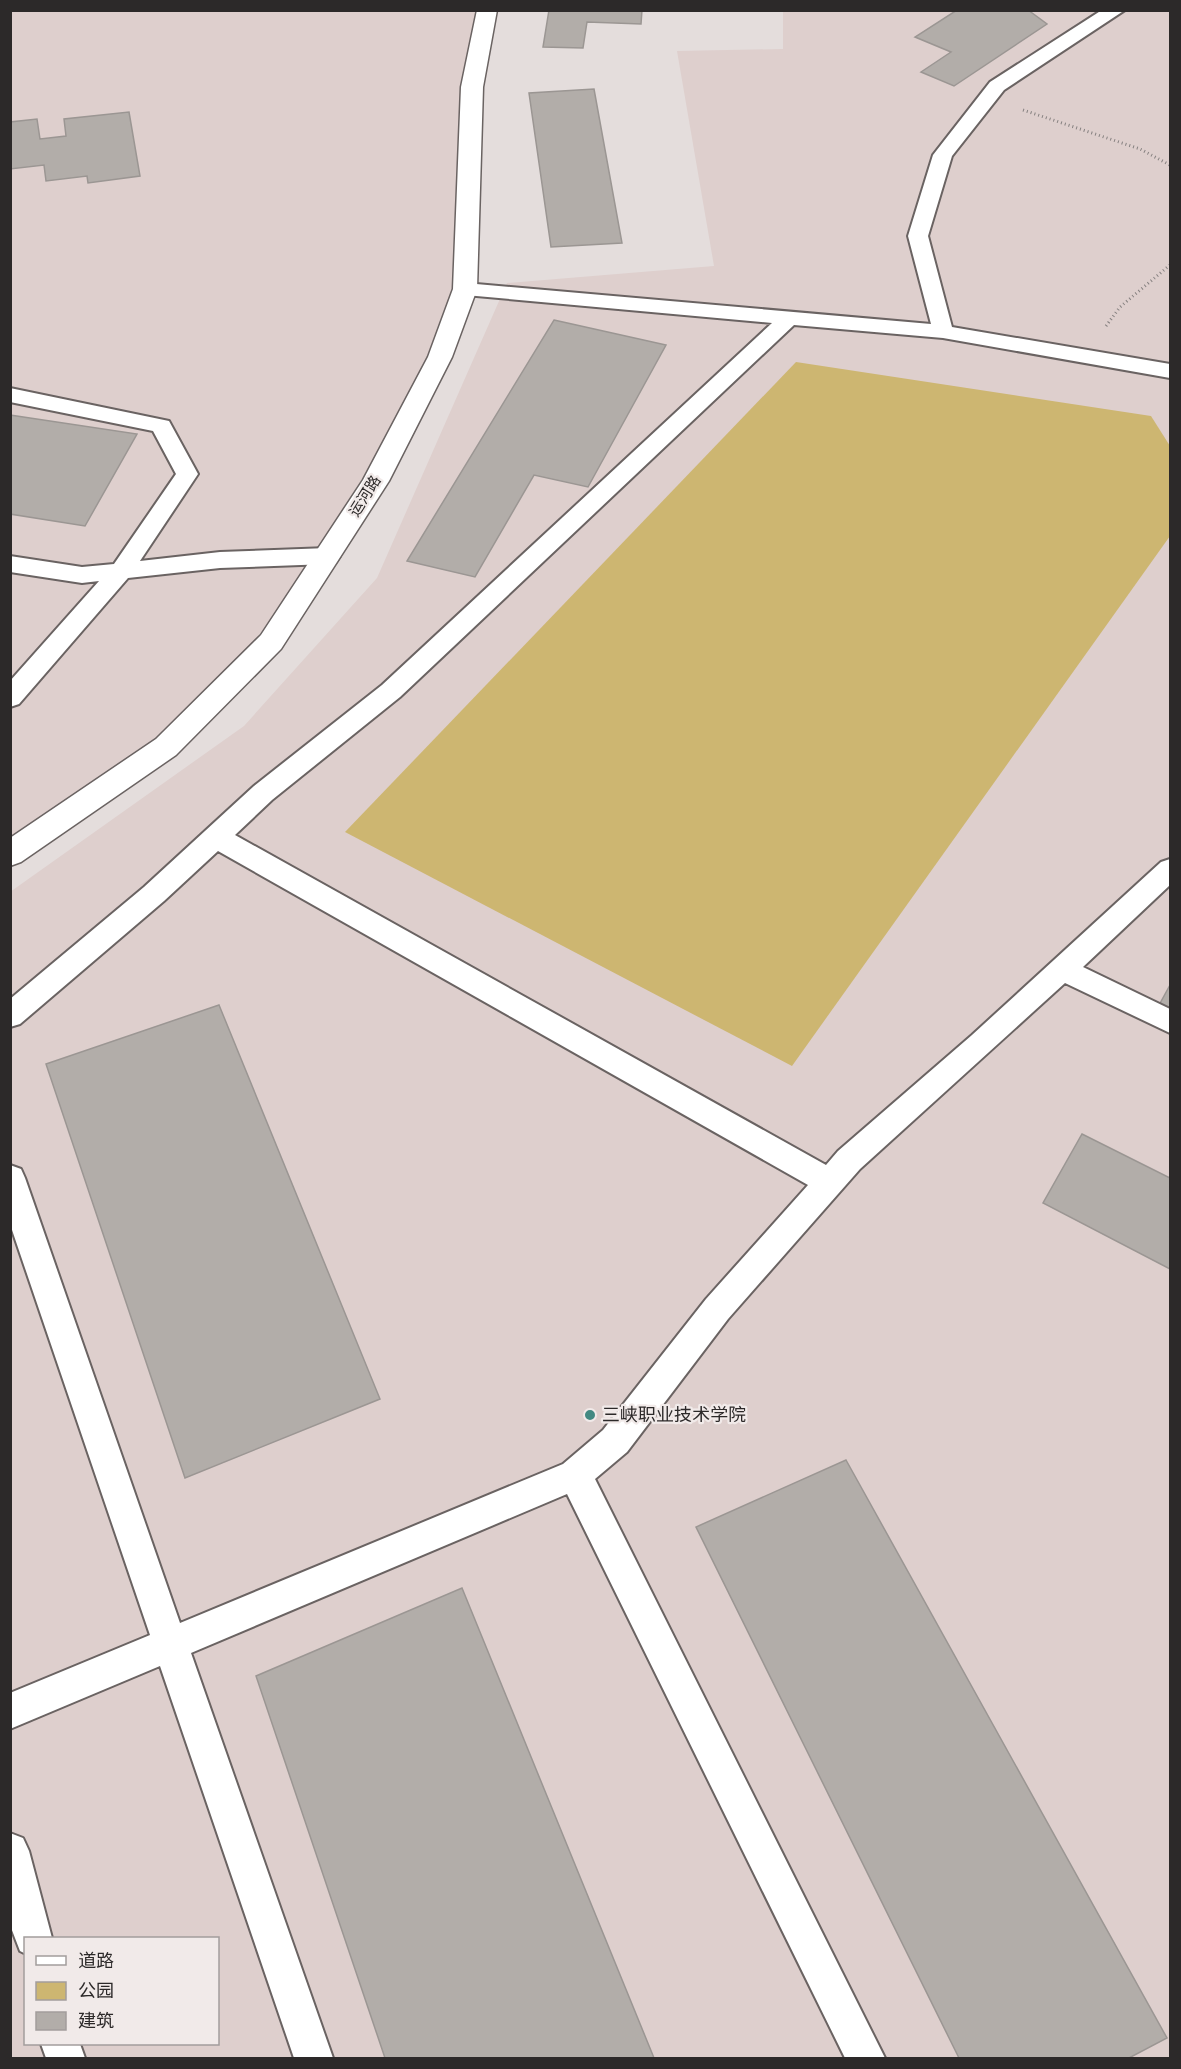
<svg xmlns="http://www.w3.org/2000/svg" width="1181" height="2069" font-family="Quicksand,'Noto Sans SC',sans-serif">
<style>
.built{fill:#decfcd;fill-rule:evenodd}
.green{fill:#cdb671}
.building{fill:#b2ada9;stroke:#9b9693;stroke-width:1.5}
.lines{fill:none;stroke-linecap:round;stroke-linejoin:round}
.lane-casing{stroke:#6a6362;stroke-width:4}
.secondary-casing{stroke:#6a6362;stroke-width:3}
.path{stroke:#868180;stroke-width:3;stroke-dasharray:1 3;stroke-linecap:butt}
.lane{fill:#fff;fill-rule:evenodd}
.secondary{fill:#fff;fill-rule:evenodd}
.poi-dot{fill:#428982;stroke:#f1eae9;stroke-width:2}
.labels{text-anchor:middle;stroke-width:4.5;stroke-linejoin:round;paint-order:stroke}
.far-street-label{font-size:15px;fill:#2c2929;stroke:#f1eae9}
.poi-label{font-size:18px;fill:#2c2929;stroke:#f1eae9;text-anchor:start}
</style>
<rect width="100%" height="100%" fill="#e4dddc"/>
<path class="built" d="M11 11H479L456 290 410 395 369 470 304 573 259 635 160 741 11 841Z
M783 11H1170V2058H11L10 892 244 726 377 578 507 283 714 266 677 51 783 49ZM26 1938H218V2044H26Z"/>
<path class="green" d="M796 362 1151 416 1170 446V536L792 1066 345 832Z"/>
<path class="building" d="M549 10H642L641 24 587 22 583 48 543 47Z
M957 10H1028L1047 24 954 86 921 72 951 52 915 37Z
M594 89 622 243 551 247 529 93Z
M129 112 140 176 88 183 87 176 46 181 44 165 10 169V122L37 119 40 139 66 136 64 119Z
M554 320 666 345 588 487 534 475 475 577 407 561Z
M10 415 137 434 85 526 10 514Z
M1170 985V1013L1158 1007Z
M219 1005 380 1399 185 1478 46 1064Z
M1082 1134 1170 1178V1269L1043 1203Z
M846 1460 1167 2038 1129 2058H959L696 1527Z
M462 1588 654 2058H385L256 1676Z"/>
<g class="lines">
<defs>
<path id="lane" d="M1102 10H1125L1004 90 952 156 928 236 952 327 1170 364V378L943 338 794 325 400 697 272 800 235 835 826 1165 838 1151 972 1035 1161 862 1170 859V885L1083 967 1170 1009V1033L1065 983 860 1169 728 1319 627 1452 595 1479 885 2058H845L567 1494 191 1653 333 2058H294L160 1666 10 1729V1693L150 1635 10 1224V1165L21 1169 25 1178 180 1623 563 1464 603 1430 706 1299 808 1185 218 851 164 901 20 1024 10 1027V999L144 887 254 786 382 685 772 323 465 295 458 293 455 289 458 285 465 283 931 324 908 236 933 155 990 82Z
M10 388 169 421 198 474 140 561 220 552 328 548 336 550 340 556 336 562 328 564 220 568 128 578 19 704 10 707V681L99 581 82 583 10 572V556L82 567 114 564 176 474 153 431 10 402Z
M10 1833 23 1838 29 1851 52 1938H26V1954L20 1951 10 1925Z
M41 2044H80L85 2058H46Z"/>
<path id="secondary" d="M477 10H497L483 87 477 289 452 357 389 481 281 649 176 755 21 862 10 866V838L156 739 261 635 363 480 428 357 453 289 461 87Z"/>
</defs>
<use href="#lane" class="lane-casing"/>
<use href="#secondary" class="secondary-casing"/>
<path class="path" d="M1023 110 1140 149 1170 165
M1106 326 1120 307 1170 265"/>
<use href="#lane" class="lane"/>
<use href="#secondary" class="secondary"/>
</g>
<circle class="poi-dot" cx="590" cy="1415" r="6"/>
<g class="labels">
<g class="far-street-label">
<text transform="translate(365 496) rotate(-58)" y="5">运河路</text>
</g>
<g class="poi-label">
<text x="602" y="1421">三峡职业技术学院</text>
</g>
</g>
<rect width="1181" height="2069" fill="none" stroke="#2c2929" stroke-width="24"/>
<rect x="24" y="1937" width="195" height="108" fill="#f1eae9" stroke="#a29d9c" stroke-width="1.5"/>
<rect x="36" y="1956" width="30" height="9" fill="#ffffff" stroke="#a29d9c" stroke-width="1.5"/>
<text x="78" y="1967" font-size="18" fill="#2c2929">道路</text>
<rect x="36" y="1982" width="30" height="18" fill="#cdb671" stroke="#a29d9c" stroke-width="1.5"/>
<text x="78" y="1997" font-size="18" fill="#2c2929">公园</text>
<rect x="36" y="2012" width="30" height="18" fill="#b2ada9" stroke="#a29d9c" stroke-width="1.5"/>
<text x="78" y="2027" font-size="18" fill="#2c2929">建筑</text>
</svg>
